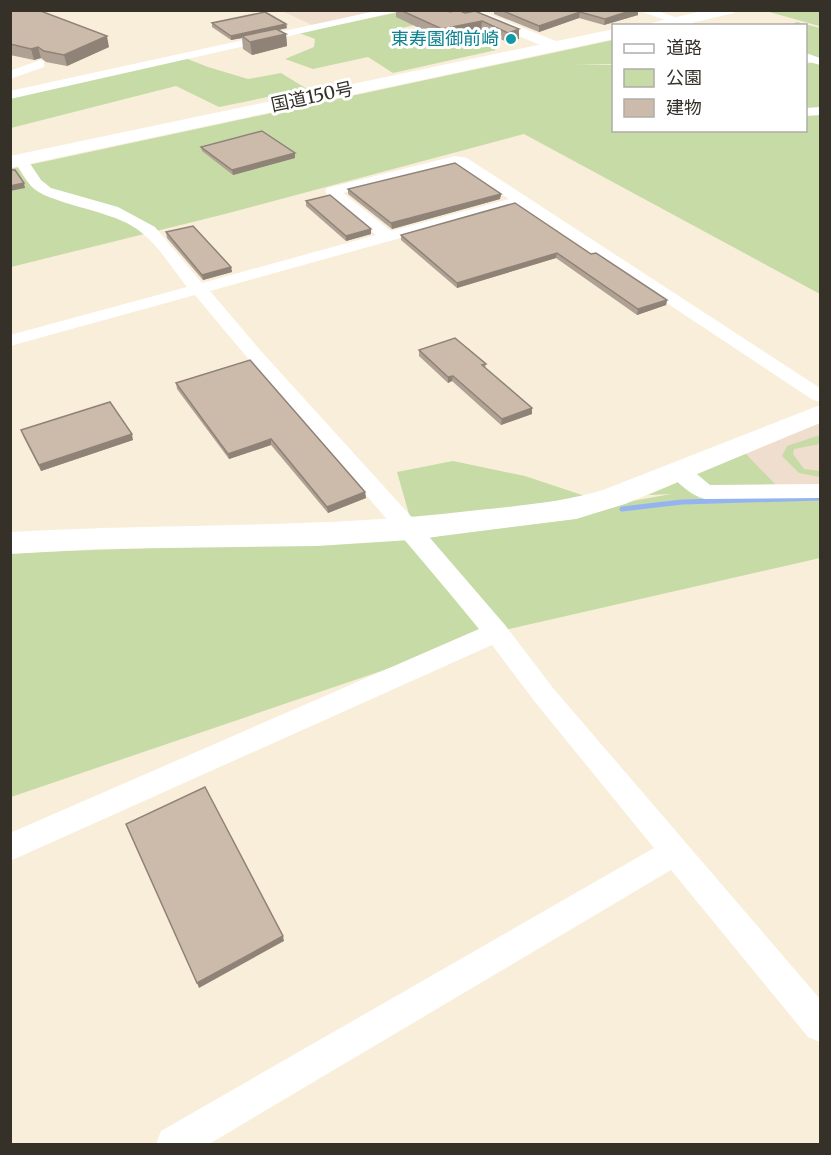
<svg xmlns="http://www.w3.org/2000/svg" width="831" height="1155" font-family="Merriweather,'Noto Sans JP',serif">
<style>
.industrial{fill:#efdece}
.green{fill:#c6dba6}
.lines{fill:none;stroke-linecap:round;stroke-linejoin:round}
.stream{stroke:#95b3f1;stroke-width:5}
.street{fill:#fff;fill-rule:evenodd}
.secondary{fill:#fff;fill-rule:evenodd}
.highway{fill:#fff;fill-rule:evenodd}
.wall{fill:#afa193}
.shaded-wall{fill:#8f8378}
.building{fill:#ccbbab;stroke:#8f8378;stroke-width:1.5}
.culture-dot{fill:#0f9aa8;stroke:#fff;stroke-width:2}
.labels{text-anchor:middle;stroke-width:6;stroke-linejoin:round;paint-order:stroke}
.far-culture-label{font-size:18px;fill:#0d838f;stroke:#fff;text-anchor:end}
.far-street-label{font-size:18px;fill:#353129;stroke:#fff}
</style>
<rect width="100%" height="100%" fill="#f9eed9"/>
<path class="industrial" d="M282 11H388L312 25Z
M820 414V491L683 474Z"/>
<path class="green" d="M409 10 453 11 460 14 402 28 434 43 470 38 496 50 393 73 368 57 313 69 285 59 314 47 315 39 299 33Z
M817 11H820L819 26 766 11Z
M797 22 820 28V58L806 60V26H788Z
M613 40V64H573L613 65 614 130H806V64L820 60V294L524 134 225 214 11 267 10 169Z
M185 58 208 67 248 79 281 73 307 89 219 107 176 86 11 128V98Z
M820 435V444L794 449 793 454 804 469 820 471V477L799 473 782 456 787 446Z
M745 453 775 484 704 491 820 486V558L496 632 11 797 10 553 428 538 671 494 648 495Z
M453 461 525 476 588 497 411 521 397 472Z"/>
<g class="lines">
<path class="stream" d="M622 509 682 502 820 498"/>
<path class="street" d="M380 10H404L10 99V91Z
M637 10H655L700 26H682Z
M806 53 820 58V65L806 61Z
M40 60 44 61V67L10 79V71Z
M820 107V115L806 116V108Z
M20 155 25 156 41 180 51 188 118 207 155 227 202 283 376 235 327 194 325 191 327 188 455 156 467 158 820 388V402L813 400 519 205 210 291 260 350 418 524 505 625 553 688 820 999V1042L808 1037 671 870 209 1144H156L161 1131 654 848 535 702 492 645 10 861V833L479 629C387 516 288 408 195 295L10 346V335L187 287C171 267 155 239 132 226 107 210 46 203 31 186 24 178 19 168 13 159ZM455 164 509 199 391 231 343 193Z
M679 464 687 466 710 485 820 484V498L705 499C692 496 676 482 668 471L671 466Z"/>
<path class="secondary" d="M457 10H478L561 43 563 46 555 51 549 49Z
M820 405V423L625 504 576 519 410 540 317 546 97 549 10 554V532C163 523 317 529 469 511 514 506 560 503 603 490Z"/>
<path class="highway" d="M706 10H736L734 13 679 26H649L651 23Z
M614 29V39L10 168V156Z"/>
</g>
<path class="wall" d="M10 10 109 47 67 66 46 62 41 58 34 60 10 55Z
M396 10H448L465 13 475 11 519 39 507 42 481 30 442 39 396 17Z
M494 10H638V15L604 25 579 18 539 32 494 14Z
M212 23 286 24 287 28 279 30 286 34 287 46 252 55 243 49 242 38 231 40 212 27Z
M201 147 295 153V158L233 175 202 151Z
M348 189 501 194 500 199 392 229 348 194Z
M306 201 371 229V234L346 241 306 206Z
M166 232 231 267 232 272 203 280 167 238Z
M401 235 591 254 667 300 666 305 637 315 556 258 457 288 401 240Z
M419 350 486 364 485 368 532 414 501 425 452 381 448 383 419 356Z
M176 383 365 492 366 498 328 513 271 445 229 459 177 389Z
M21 430 133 440 41 471 23 436Z"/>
<path class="shaded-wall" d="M633 10H638V15L604 25 605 19Z
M580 12 579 18 539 32V26Z
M482 21 481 30 442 39V29Z
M286 24 287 28 244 37 242 36V38L231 40V36Z
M519 29V39L507 42 508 33Z
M286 34 287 46 252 55 250 42Z
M107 36 109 47 67 66 64 55Z
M38 47 41 58 34 60 31 49Z
M295 153V158L233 175 232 170Z
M24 183 25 188 10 191V186Z
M501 194 500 199 392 229 391 223Z
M371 229V234L346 241V236Z
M557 253 556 258 457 288V283Z
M231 267 232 272 203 280 202 275Z
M667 300 666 305 637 315 638 309Z
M453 376 452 381 448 383V377Z
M532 408V414L501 425 502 419Z
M132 434 133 440 41 471 39 465Z
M271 439V445L229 459 228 454Z
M365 492 366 498 328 513 327 507Z
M283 936 284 941 199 988 197 983Z"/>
<path class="building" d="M10 10H38L107 36 64 55 44 51 38 47 31 49 10 44Z
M400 10H448L450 12 458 10 465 13 475 11 519 29 508 33 482 21 442 29Z
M501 10H633L605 19 580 12 539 26Z
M265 12 286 24 231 36 212 23Z
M276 29 286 34 250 42 242 36Z
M262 131 295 153 232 170 201 147Z
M455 163 501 194 391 223 348 189Z
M10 170H15L24 183 10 186Z
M330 195 371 229 346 236 306 201Z
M515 203 591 254 596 253 667 300 638 309 557 253 457 283 401 235Z
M193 226 231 267 202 275 166 232Z
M455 338 486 364 482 365 532 408 502 419 453 376 448 377 419 350Z
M250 360 365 492 327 507 271 439 228 454 176 383Z
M110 402 132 434 39 465 21 430Z
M205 787 283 936 197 983 126 824Z"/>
<circle class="culture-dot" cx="511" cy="39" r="6"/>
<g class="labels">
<g class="far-culture-label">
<text x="499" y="45">東寿園御前崎</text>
</g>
<g class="far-street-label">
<text transform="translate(312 97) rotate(-12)" y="6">国道150号</text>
</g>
</g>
<rect width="831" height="1155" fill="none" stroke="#353129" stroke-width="24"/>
<rect x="612" y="24" width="195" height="108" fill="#ffffff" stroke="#aeada9" stroke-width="1.5"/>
<rect x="624" y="44" width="30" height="9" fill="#ffffff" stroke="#aeada9" stroke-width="1.5"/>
<text x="666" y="54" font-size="18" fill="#353129">道路</text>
<rect x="624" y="69" width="30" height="18" fill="#c6dba6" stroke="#aeada9" stroke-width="1.5"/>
<text x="666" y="84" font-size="18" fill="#353129">公園</text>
<rect x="624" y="99" width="30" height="18" fill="#ccbbab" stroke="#aeada9" stroke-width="1.5"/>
<text x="666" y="114" font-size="18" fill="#353129">建物</text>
</svg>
